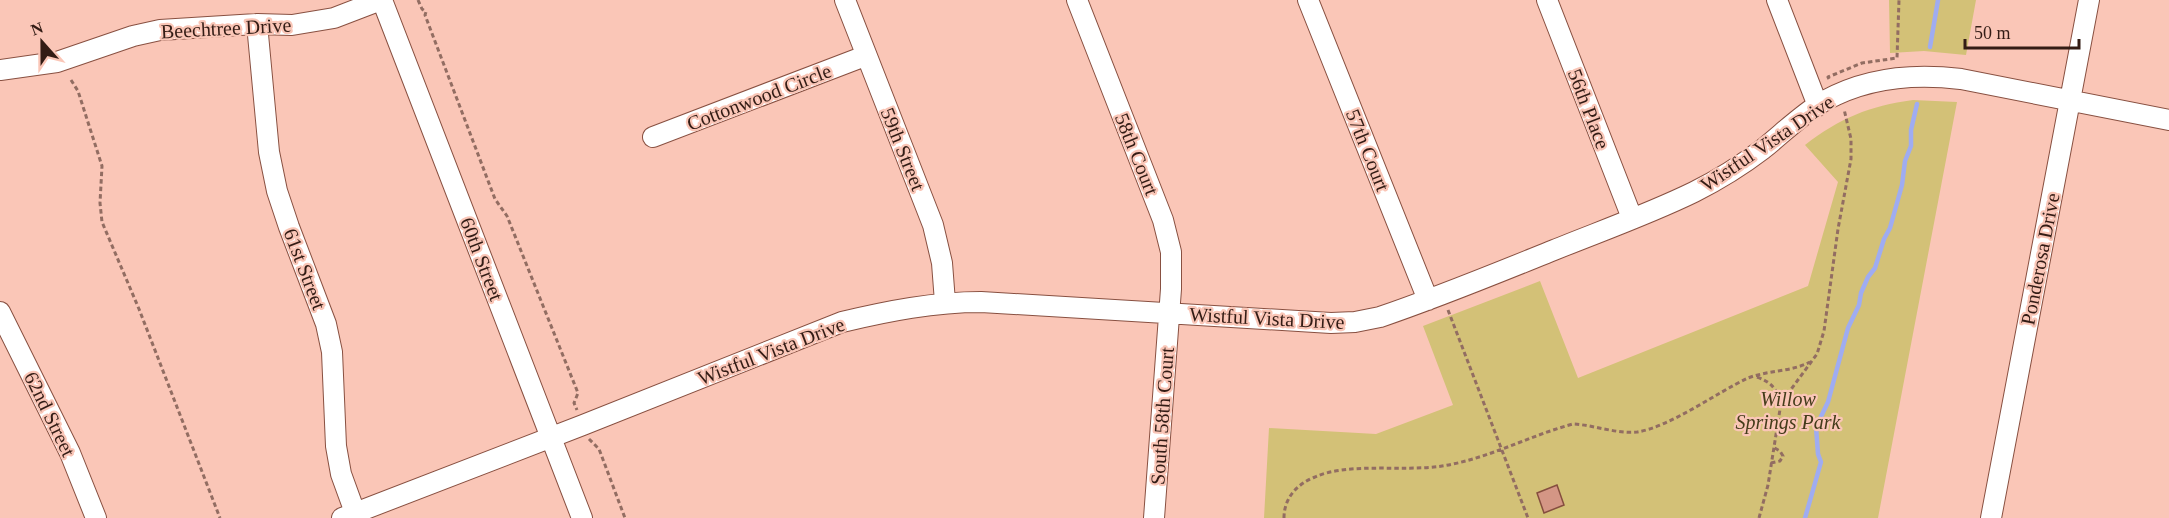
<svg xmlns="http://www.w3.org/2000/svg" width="2169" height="518" font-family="'Times New Roman',serif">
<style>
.green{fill:#d3c177}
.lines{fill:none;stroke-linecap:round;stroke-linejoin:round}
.stream{stroke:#9facf1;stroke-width:4.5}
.building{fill:#d49685;stroke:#854e3f;stroke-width:1.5}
.minor-casing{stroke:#885041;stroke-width:22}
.path{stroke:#926d62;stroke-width:3;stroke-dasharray:4.5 3;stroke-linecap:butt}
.minor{stroke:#fff;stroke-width:20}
.labels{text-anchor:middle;stroke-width:4.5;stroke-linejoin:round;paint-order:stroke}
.street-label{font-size:20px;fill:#331c15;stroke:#fac6b7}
.park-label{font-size:20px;font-style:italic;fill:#443c1a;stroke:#fac6b7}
</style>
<rect width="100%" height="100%" fill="#fac6b7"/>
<path class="green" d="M1889 0H1976L1966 55 1924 51 1890 53Z
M1913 100 1957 102 1878 518H1264L1269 428 1376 434 1453 405 1423 326 1540 281 1578 378 1808 286 1838 182 1805 145C1840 118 1869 106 1913 100Z"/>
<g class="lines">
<path class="stream" d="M1930 47 1938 0
M1805 518 1821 462 1818 454 1816 427 1828 402 1848 328 1859 305 1861 293 1868 277 1875 268 1884 239 1890 228 1902 185 1905 161 1911 146V130L1917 104"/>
</g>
<path class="building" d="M1557 485 1564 505 1544 513 1537 493Z"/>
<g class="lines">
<defs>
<path id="minor" d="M382 0 582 518
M845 0 933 225 942 263 945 302
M1077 0 1163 220 1171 252V289L1154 518
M1308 0 1428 300
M1547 0 1632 218
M1777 0 1818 106
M257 24 269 152 277 191 289 227 326 324 332 352 336 446 341 474 357 518
M0 70 57 62 133 36 160 30 257 24 292 25 334 18 381 0
M653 137 865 56
M0 312 70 453 96 518
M342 518 583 425 842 322C888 311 934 302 981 302L1331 323 1355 322 1380 317C1439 297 1497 273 1554 250 1601 231 1649 214 1694 192 1718 180 1742 165 1763 149 1783 133 1802 114 1824 101 1867 77 1913 73 1961 79L2169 120
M1991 518 2089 0"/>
</defs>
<use href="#minor" class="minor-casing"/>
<path class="path" d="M418 0 422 9 426 12 425 15 495 199 507 216 578 393 574 403 577 410
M1829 79 1828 77 1862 63 1897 58 1899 0
M71 80 78 91 102 166 100 203 102 222 139 309 220 518
M1448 310 1528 518
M1757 377C1771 382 1777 389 1781 403
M589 439 599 449 625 518
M1771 463 1780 461 1783 456 1780 451 1773 447
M1284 518C1284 498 1297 484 1315 477 1348 462 1404 472 1442 466 1488 459 1528 436 1573 424 1594 425 1616 434 1637 432 1670 427 1716 393 1748 378 1769 370 1791 372 1810 362
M1759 518 1768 485 1781 403 1817 354 1824 331 1838 229 1851 159V139L1844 109"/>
<use href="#minor" class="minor"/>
</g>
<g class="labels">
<g class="street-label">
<text transform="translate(226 28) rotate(-3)" y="7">Beechtree Drive</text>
<text transform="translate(759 97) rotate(-21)" y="7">Cottonwood Circle</text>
<text transform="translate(1589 109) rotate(69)" y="7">56th Place</text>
<text transform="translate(1767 143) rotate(-34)" y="7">Wistful Vista Drive</text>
<text transform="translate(903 149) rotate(68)" y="7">59th Street</text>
<text transform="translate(1368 150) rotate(68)" y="7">57th Court</text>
<text transform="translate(1137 154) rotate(68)" y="7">58th Court</text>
<text transform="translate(482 259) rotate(69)" y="7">60th Street</text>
<text transform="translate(2040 259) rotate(-79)" y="7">Ponderosa Drive</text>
<text transform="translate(305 269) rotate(69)" y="7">61st Street</text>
<text transform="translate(1267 318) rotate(3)" y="7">Wistful Vista Drive</text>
<text transform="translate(771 351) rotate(-21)" y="7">Wistful Vista Drive</text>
<text transform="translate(50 414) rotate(64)" y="7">62nd Street</text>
<text transform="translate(1162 416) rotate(-86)" y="7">South 58th Court</text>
</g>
<g class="park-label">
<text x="1788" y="406">Willow<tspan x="1788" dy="23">Springs Park</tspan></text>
</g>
</g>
<g transform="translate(42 42) rotate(339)" stroke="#fac6b7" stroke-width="4.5" paint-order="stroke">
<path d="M0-4.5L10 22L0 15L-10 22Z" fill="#331c15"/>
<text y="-9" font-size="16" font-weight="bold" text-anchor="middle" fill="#331c15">N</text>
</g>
<path d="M1965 39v9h114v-9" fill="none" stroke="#331c15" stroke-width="3"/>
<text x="1974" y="39" font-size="18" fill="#331c15" stroke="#fac6b7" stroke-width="4.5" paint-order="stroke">50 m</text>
</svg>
